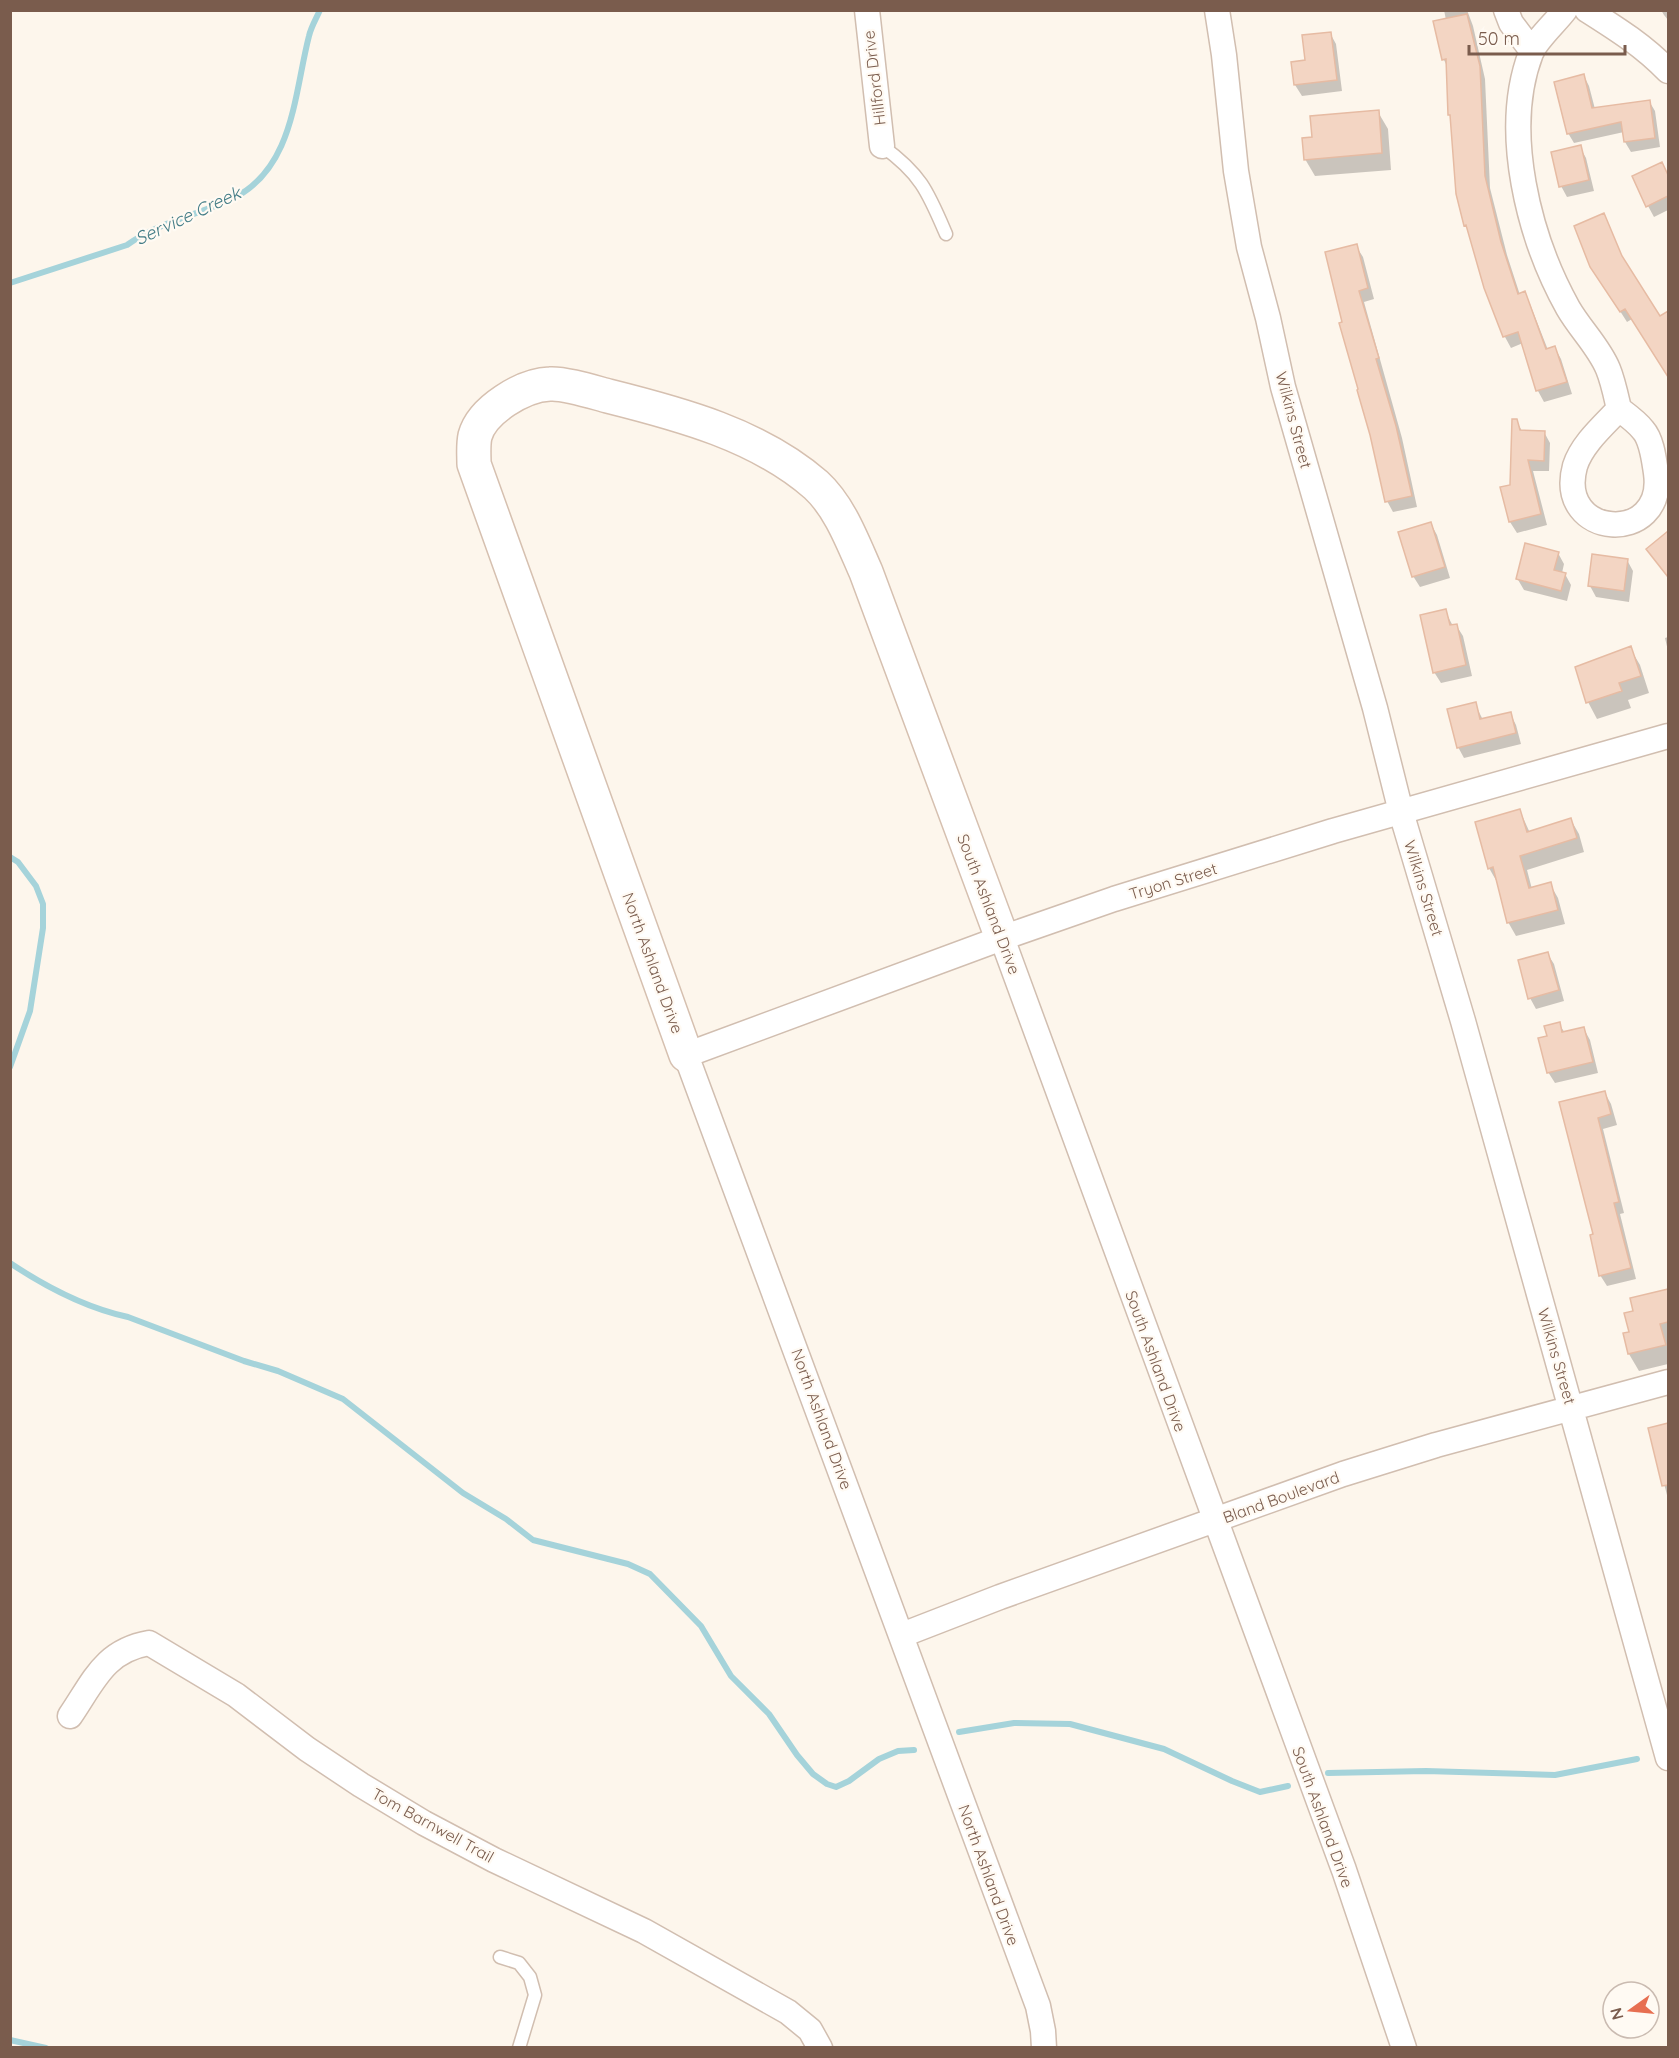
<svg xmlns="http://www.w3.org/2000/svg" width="1679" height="2058" font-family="Quicksand,sans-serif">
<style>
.shadow{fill:#0003}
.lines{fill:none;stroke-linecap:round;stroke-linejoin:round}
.stream{stroke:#a5d3da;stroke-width:6}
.building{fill:#f3d5c3;stroke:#e6bba3;stroke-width:1.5}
.lane-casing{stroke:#d1beb0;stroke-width:15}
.street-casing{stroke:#d1beb0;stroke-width:27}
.secondary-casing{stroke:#d6c0b0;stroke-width:36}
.lane{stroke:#fff;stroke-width:12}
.street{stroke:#fff;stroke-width:24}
.secondary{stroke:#fff;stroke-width:33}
.labels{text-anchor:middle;stroke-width:4.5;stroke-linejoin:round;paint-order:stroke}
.street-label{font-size:16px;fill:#7a5c4d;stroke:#fffaf3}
.water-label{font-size:18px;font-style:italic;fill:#437c86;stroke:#fffaf3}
</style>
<rect width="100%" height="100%" fill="#fdf6ec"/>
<path class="shadow" d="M1444 10H1467L1473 26 1485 79 1490 188 1507 255 1520 295 1524 293 1530 304 1548 350 1555 348 1561 359 1572 394 1544 402 1538 391 1523 343 1511 348 1505 337 1486 288 1469 232 1465 225 1452 119 1449 114 1448 68 1444 60 1446 20Z
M1661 10H1668V20L1664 15Z
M1330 33 1336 44 1342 91 1302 96 1295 85Z
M1584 76 1589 86 1595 109 1649 101 1655 111 1660 147 1631 152 1625 142 1624 132 1574 143 1568 133Z
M1378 112 1388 129 1391 170 1315 176 1305 159 1313 138Z
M1580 147 1586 158 1594 191 1567 197 1561 186Z
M1661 163 1668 176V210L1654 217 1648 206Z
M1604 215 1626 266 1659 318 1663 316 1668 325 1667 374 1632 319 1627 322 1599 278Z
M1356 246 1363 257 1374 299 1364 302 1402 438 1417 507 1393 512 1387 501 1360 390Z
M1516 420 1522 431 1544 432 1550 443 1549 471H1533L1547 525 1517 533 1510 522Z
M1431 524 1437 535 1450 578 1420 587 1413 576Z
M1668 533V578L1648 549Z
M1558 553 1564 564 1562 573 1565 574 1571 585 1567 601 1524 590 1517 578Z
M1627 560 1633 571 1629 602 1596 597 1590 586Z
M1445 611 1453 626 1456 625 1463 636 1472 676 1441 683 1434 672Z
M1668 637V651L1665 638Z
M1630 648 1640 665 1649 693 1628 700 1631 708 1597 719 1588 702Z
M1475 704 1483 720 1510 713 1516 725 1521 744 1464 758 1458 747Z
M1520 811 1530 833 1571 820 1579 834 1584 852 1527 870 1532 889 1550 884 1558 898 1565 924 1516 936 1508 922 1497 882 1489 868Z
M1547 953 1554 964 1564 1001 1536 1009 1530 998Z
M1559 1024 1565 1033 1584 1029 1590 1040 1598 1073 1555 1083 1548 1072 1549 1037Z
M1605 1093 1611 1104 1617 1125 1603 1129 1624 1213 1620 1214 1636 1279 1607 1286 1600 1275 1595 1236 1561 1103Z
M1668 1290V1364L1639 1371 1629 1354 1625 1334 1631 1333 1635 1312 1632 1299Z
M1668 1425V1499L1650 1429Z"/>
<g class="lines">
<path class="stream" d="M10 283 127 245C159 222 197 215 232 199 294 169 294 94 309 36 311 27 316 19 320 10
M10 857 18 862 36 886 43 904V928L30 1011 10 1067
M10 1263C46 1287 86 1308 128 1317L244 1361 278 1371 343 1399 463 1493 506 1519 533 1540 628 1564 650 1574 701 1626 731 1676 769 1714 797 1755 813 1774 827 1784 836 1787 849 1781 879 1759 898 1751 914 1750
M959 1732 1014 1723 1070 1724 1164 1749 1232 1781 1260 1792 1288 1786
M1328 1773 1426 1771 1555 1775 1637 1759
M10 2040 46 2048"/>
</g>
<path class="building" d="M1467 14 1480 66 1485 176 1501 242 1518 294 1525 291 1546 349 1555 346 1567 382 1536 391 1518 332 1503 337 1484 288 1466 225 1464 226 1456 194 1450 115H1448L1446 59 1442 60 1433 21Z
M1331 32 1337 80 1294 85 1291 62 1305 60 1302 35Z
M1584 74 1592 108 1650 100 1655 138 1624 142 1621 122 1567 134 1554 82Z
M1379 110 1382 153 1304 160 1302 138 1312 137 1310 116Z
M1581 145 1589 180 1559 187 1551 152Z
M1662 162 1668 175V196L1646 207 1632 176Z
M1604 213 1622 256 1660 316 1668 311V377L1625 309 1620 312 1590 267 1574 226Z
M1357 244 1368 288 1359 291 1379 358 1376 359 1396 426 1412 496 1385 502 1370 435 1357 390 1358 389 1339 323 1342 322 1325 252Z
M1512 419H1517L1520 430 1545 431 1544 461 1528 460 1541 514 1509 522 1500 487 1510 485Z
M1431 522 1445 567 1412 577 1398 532Z
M1668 531V577L1646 549Z
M1525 543 1559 552 1554 570 1566 573 1561 591 1516 579Z
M1592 554 1628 559 1624 591 1588 586Z
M1446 609 1450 625 1457 624 1466 665 1433 673 1420 615Z
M1631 646 1641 676 1619 683 1622 691 1586 703 1575 667Z
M1476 702 1480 719 1511 712 1516 733 1457 748 1447 709Z
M1520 809 1527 832 1571 818 1577 838 1520 856 1529 888 1551 882 1558 910 1507 923 1493 867 1488 869 1475 822Z
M1548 952 1559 990 1528 999 1518 960Z
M1560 1022 1562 1032 1584 1027 1593 1062 1547 1073 1538 1038 1547 1036 1544 1026Z
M1605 1091 1611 1114 1598 1118 1619 1202 1614 1203 1631 1268 1599 1276 1590 1235 1593 1234 1559 1102Z
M1668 1289V1322L1660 1324 1666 1345 1628 1354 1623 1333 1629 1332 1624 1313 1633 1311 1630 1298Z
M1668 1423V1485L1662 1486 1648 1428Z"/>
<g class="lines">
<defs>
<path id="lane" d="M882 146C921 174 928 192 946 234
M500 1957 519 1963 530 1977 535 1995 519 2048"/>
<path id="street" d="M867 10 882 146
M1217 10 1224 55 1236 171 1249 247 1268 318 1283 387 1375 708 1401 812 1463 1021 1668 1758
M1506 10 1511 23 1532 51
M1565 10C1556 22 1536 40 1531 53 1501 131 1529 238 1568 308 1580 329 1599 347 1608 369 1613 381 1616 396 1619 409
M1587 10C1617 29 1644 46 1668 71
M1619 409C1627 415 1637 422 1643 430 1652 440 1654 460 1656 473 1666 546 1555 539 1575 466 1582 444 1604 425 1619 409Z
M1002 938 1344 1870 1404 2048
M902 1635 1000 1597 1343 1474 1436 1445 1668 1382
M70 1716C94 1681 104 1651 149 1643L236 1695 307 1749 361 1785 424 1823 494 1860 644 1931 788 2012 810 2030 820 2048
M1044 2048 1043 2031 1038 2006 686 1055 1002 938 1114 899 1333 831 1668 736"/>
<path id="secondary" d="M686 1055 474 464C474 455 473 445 475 436 482 410 523 385 550 384 564 383 593 392 608 396 680 414 759 435 816 485 840 507 853 543 866 572L1002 938"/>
</defs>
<use href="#lane" class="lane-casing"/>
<use href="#street" class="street-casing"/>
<use href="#secondary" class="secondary-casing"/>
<use href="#lane" class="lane"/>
<use href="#street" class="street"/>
<use href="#secondary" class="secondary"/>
</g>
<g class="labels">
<g class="street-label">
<text transform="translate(874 78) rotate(-97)" y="6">Hillford Drive</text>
<text transform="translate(1294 420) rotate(75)" y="6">Wilkins Street</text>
<text transform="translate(1173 881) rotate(-17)" y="6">Tryon Street</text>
<text transform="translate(1424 888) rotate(73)" y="6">Wilkins Street</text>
<text transform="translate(989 904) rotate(69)" y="6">South Ashland Drive</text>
<text transform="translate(653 963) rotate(70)" y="6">North Ashland Drive</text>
<text transform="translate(1557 1356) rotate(74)" y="6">Wilkins Street</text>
<text transform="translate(1156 1361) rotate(70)" y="6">South Ashland Drive</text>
<text transform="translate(822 1419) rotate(70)" y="6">North Ashland Drive</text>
<text transform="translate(1281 1497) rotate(-20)" y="6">Bland Boulevard</text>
<text transform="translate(1323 1817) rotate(70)" y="6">South Ashland Drive</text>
<text transform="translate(433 1825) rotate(29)" y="6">Tom Barnwell Trail</text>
<text transform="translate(989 1875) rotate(70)" y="6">North Ashland Drive</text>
</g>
<g class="water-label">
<text transform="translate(188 216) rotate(-25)" y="6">Service Creek</text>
</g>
</g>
<rect width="1679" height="2058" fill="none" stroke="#7a5c4d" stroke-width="24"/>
<g transform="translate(1631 2010) rotate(255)"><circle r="28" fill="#fffaf3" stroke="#cabbb1" stroke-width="1.5"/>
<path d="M0-4.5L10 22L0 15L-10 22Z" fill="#e76f51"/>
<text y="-9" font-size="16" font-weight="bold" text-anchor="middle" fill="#7a5c4d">N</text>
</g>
<path d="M1469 45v9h156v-9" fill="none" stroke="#7a5c4d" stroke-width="3"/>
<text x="1478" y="45" font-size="18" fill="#7a5c4d" stroke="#fffaf3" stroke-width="4.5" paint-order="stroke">50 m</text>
</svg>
